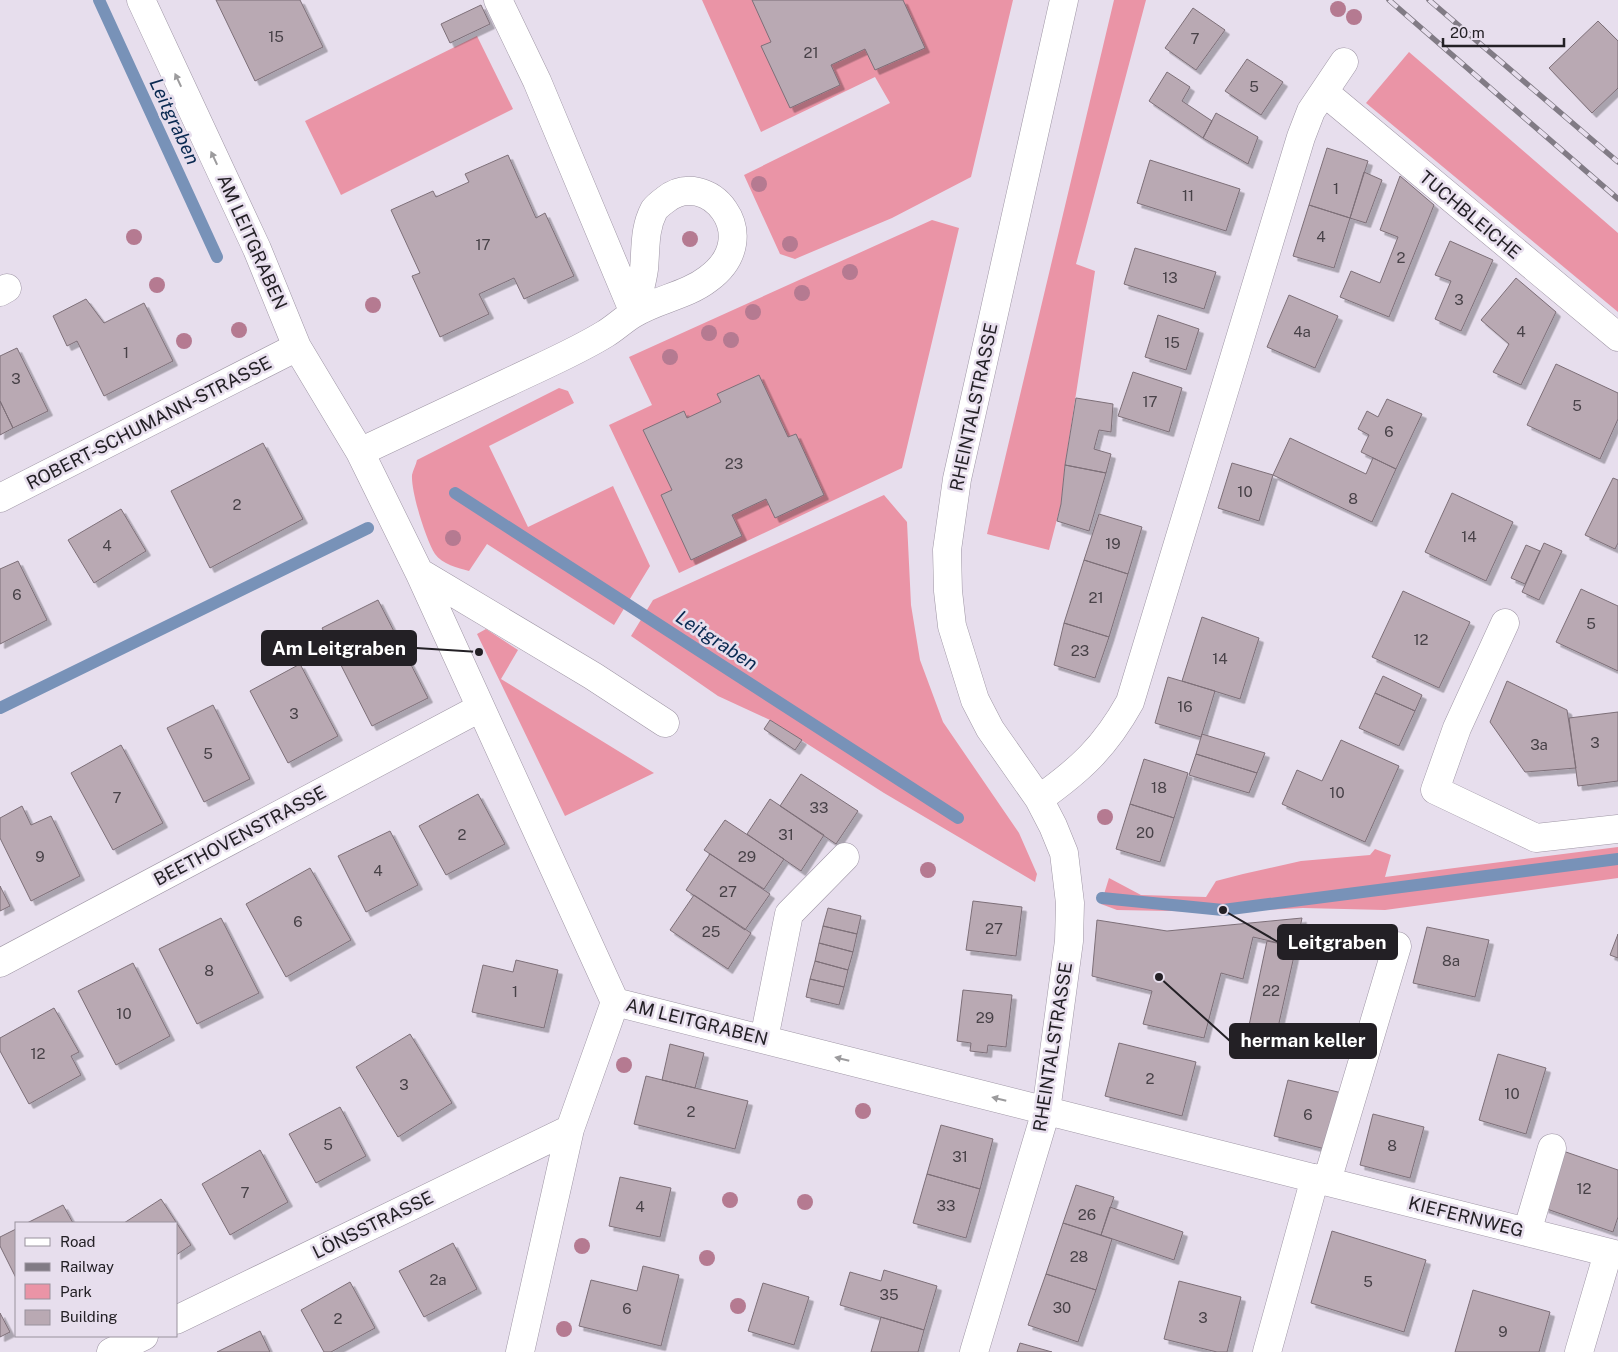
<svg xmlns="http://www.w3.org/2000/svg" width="1618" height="1352" font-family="'Public Sans',sans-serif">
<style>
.green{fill:#ea94a6}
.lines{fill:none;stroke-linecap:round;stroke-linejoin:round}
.stream{stroke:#7892b8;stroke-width:12}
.building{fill:#b9a9b3;stroke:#7d6f78;filter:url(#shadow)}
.minor-casing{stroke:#9f96a5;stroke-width:29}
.minor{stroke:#fff;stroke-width:28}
.rail-casing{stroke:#817b85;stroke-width:5.5}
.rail{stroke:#e7deed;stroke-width:4;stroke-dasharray:11;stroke-linecap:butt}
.tree{fill:#b57a91}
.oneway{fill:#9c9b9d}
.labels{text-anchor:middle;stroke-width:5;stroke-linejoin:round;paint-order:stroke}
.number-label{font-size:15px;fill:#484248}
.street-label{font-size:18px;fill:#232025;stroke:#e7deed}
.water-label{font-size:19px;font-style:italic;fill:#092951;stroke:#e7deed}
.leader{fill:none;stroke:#232025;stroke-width:2}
.callout-dot{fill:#232025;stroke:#e7deed;stroke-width:2}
.callout{fill:#232025;stroke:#232025;stroke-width:2}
.callout-label{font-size:19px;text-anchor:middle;font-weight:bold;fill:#fff}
</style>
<defs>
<filter id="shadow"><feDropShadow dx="4.5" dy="4.5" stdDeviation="0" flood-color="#0004"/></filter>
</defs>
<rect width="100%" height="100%" fill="#e7deed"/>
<path class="green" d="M702 0H1013L971 177 892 218 795 259 780 254 744 175 890 103 875 77 761 132Z
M1114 0H1146L1076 264 1095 271 1065 465 1061 504 1049 550 987 534Z
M477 36 513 109 341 195 305 121Z
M1409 52 1618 233V312L1366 103Z
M932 220 959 228 902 468 679 573 609 425 652 405 629 357Z
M559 388 568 391 574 403 489 446 528 527 613 486 650 566 614 625 487 544 469 571C458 568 442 564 435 554 426 540 411 492 412 475 413 470 416 465 417 460Z
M884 495 907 522 911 605 920 660 943 722 1019 833 1037 874 1035 882 884 793 770 720 718 696 631 636 653 600Z
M486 629 518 650 501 679 654 773 565 816 477 634Z
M1618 847V878L1385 910 1303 908 1225 912 1117 910 1101 904 1109 878 1141 895 1206 897 1216 881 1243 874 1301 861 1370 855 1375 849 1391 855 1385 877Z"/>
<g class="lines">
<path class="stream" d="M99 0 217 257
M455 493 958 818
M0 708 368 528
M1102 898 1223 910 1618 859"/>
</g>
<path class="building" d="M216 0H300L323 47 255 81Z
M752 0H903L925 48 875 70 865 49 831 65 840 85 790 108 761 46 771 42Z
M481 5 490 24 450 43 441 24Z
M1193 8 1225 30 1196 70 1165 48Z
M1598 21 1618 41V88L1592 113 1549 68Z
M1247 59 1283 82 1261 115 1225 91Z
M1167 72 1190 87 1182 101 1212 121 1203 138 1149 101Z
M1216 113 1258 137 1248 164 1203 138Z
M1327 148 1368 161 1350 218 1309 205Z
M508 155 536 218 545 213 574 276 524 299 514 278 479 294 489 314 440 337 412 276 420 273 391 210 433 191 436 197 469 182 465 174Z
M1150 160 1240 189 1226 231 1137 203Z
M1364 172 1382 180 1366 223 1350 218Z
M1400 176 1434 205 1389 317 1340 297 1351 271 1380 283 1398 237 1380 230Z
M1309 205 1350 218 1334 268 1293 256Z
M1450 241 1493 260 1461 331 1435 319 1451 281 1435 275Z
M1135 248 1216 272 1204 309 1124 284Z
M1516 278 1556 312 1521 385 1493 372 1509 344 1481 320Z
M1289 295 1338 316 1315 368 1267 347Z
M86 299 104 323 144 303 173 361 104 396 77 341 67 346 53 316Z
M1158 315 1199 329 1186 370 1145 357Z
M17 348 48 411 13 428 0 401V356Z
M1556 364 1618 393V419L1600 459 1527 425Z
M1133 372 1182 388 1169 432 1118 416Z
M759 375 788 437 796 434 824 495 775 518 766 499 732 515 742 536 691 560 661 495 672 490 643 430 684 411 687 418 721 402 717 394Z
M1076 398 1113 404 1111 432 1099 430 1094 449 1111 454 1106 473 1065 465Z
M1387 399 1422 414 1396 469 1361 452 1369 435 1358 429 1367 411 1378 417Z
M0 401 13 428 0 435Z
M1290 438 1366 474 1373 458 1396 469 1372 522 1273 475Z
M263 443 303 519 210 568 171 491Z
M1232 463 1273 475 1259 521 1218 508Z
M1065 465 1106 473 1089 531 1057 521 1061 504Z
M1613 478 1618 480V543L1615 549 1585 535Z
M1452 493 1513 522 1486 581 1425 552Z
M121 509 146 551 94 583 68 540Z
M1099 514 1142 527 1128 574 1084 560Z
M1544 543 1562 551 1539 600 1522 592Z
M1526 545 1540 551 1525 584 1511 578Z
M1084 560 1128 574 1109 637 1064 623Z
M18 561 47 620 0 644V569Z
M1581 589 1618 606V671L1556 642Z
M1403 591 1470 622 1439 688 1372 657Z
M378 600 428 698 372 726 322 628Z
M1202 617 1259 638 1240 699 1182 681Z
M1064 623 1109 637 1095 678 1054 665Z
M300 664 338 736 288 763 250 691Z
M1383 676 1422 695 1415 711 1375 693Z
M1168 677 1215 691 1201 737 1155 723Z
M1507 681 1567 710 1576 768 1525 772 1490 722Z
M1375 693 1415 711 1399 746 1359 728Z
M213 705 250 779 204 802 167 728Z
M1618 712V781L1578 786 1569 718Z
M770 720 802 740 795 750 764 729Z
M1202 734 1265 753 1257 773 1196 754Z
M1341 740 1399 766 1365 842 1282 804 1297 770 1322 781Z
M121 745 163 823 113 850 71 773Z
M1196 754 1257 773 1249 793 1189 775Z
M1144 759 1188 773 1174 818 1130 804Z
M801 774 858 811 836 844 780 806Z
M478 794 505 844 446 875 419 826Z
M770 799 824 835 801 871 747 834Z
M1130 804 1174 818 1160 862 1116 849Z
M22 806 31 825 51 816 80 876 31 901 0 838V818Z
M725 820 784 859 764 889 704 850Z
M390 831 418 885 366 912 338 856Z
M710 854 770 894 745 930 686 890Z
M310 868 351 940 286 977 246 904Z
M0 886 10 906 0 911Z
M694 895 751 933 728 969 670 930Z
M973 901 1022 907 1016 956 966 950Z
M828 908 861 916 857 934 823 926Z
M221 918 259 993 197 1024 159 949Z
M1302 918 1296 947 1253 937 1243 979 1221 973 1204 1038 1143 1024 1152 991 1092 976 1097 920 1167 931Z
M823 926 857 934 853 952 819 943Z
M1427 927 1489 940 1475 997 1413 983Z
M1618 934V958L1610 955Z
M1267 941 1296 947 1275 1041 1247 1035Z
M819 943 853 952 848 970 815 961Z
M516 960 558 970 544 1028 472 1012 483 965 513 972Z
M815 961 848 970 844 987 810 979Z
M133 963 170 1036 116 1065 78 991Z
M810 979 844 987 839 1005 806 997Z
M963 990 1012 995 1006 1047 988 1045 987 1053 970 1051 971 1043 957 1041Z
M54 1008 79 1052 71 1056 81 1075 29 1104 0 1051V1038Z
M410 1034 452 1103 398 1137 356 1067Z
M1119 1043 1196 1062 1182 1116 1105 1096Z
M670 1044 704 1053 695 1088 662 1080Z
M1498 1054 1546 1068 1526 1134 1479 1120Z
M646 1076 748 1101 735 1149 634 1124Z
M1288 1080 1342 1093 1329 1150 1274 1136Z
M340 1107 366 1156 316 1183 289 1134Z
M1373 1114 1424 1127 1410 1178 1360 1165Z
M941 1125 993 1139 980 1189 927 1174Z
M260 1150 288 1202 230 1235 202 1184Z
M1563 1151 1618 1170V1217L1613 1232 1544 1208Z
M927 1174 980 1189 966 1238 913 1223Z
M620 1177 671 1188 660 1237 609 1226Z
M1076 1185 1114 1197 1101 1235 1063 1223Z
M161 1199 191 1245 176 1255V1223H124Z
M63 1205 73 1223H27Z
M1110 1207 1183 1232 1174 1260 1101 1235Z
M1063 1223 1112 1239 1096 1290 1046 1274Z
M16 1229V1278L0 1246V1237Z
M1332 1231 1426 1260 1404 1332 1311 1303Z
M453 1243 477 1289 424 1317 399 1271Z
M643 1266 679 1275 661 1346 579 1326 591 1280 637 1291Z
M884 1270 937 1286 924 1330 840 1305 850 1272 881 1281Z
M1046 1274 1096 1290 1078 1342 1028 1325Z
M1179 1281 1241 1297 1227 1352H1217L1164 1339Z
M350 1282 375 1328 331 1352H324L301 1310Z
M763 1283 809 1297 794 1345 748 1331Z
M1473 1290 1550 1312 1539 1352H1455Z
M0 1313 10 1332 0 1337Z
M881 1317 924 1330 918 1352H871Z
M260 1331 270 1352H217Z
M1020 1343 1052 1352H1017Z"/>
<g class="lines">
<defs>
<path id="minor" d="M141 0 257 249 297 347 360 452 419 572 615 1002
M498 0 537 81 634 313
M1324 92 1618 337
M0 292 7 288
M360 452C409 429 458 406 507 383 540 367 574 353 605 334 615 328 623 320 633 314 657 299 686 296 708 279 767 236 707 166 665 200 661 203 657 206 654 210 644 229 646 248 644 269 642 284 637 299 634 313
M0 498 297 347
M419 572 593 676 665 723
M1505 623 1457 728 1435 790 1536 838 1618 829
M1039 799C1080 770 1105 747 1130 702L1301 137 1311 111 1344 62
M0 963 480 708
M615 1002 1618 1255
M764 1039 789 914 845 857
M1327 1181 1397 946
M1527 1232 1552 1148
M176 1320 570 1129
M111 1352 144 1336
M520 1352 570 1129 615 1002
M974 1352 1046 1111 1069 941 1070 903 1064 853 1053 826 1039 799 990 729 975 700 952 626 948 591 947 550 957 479 1064 0
M1267 1352 1315 1178
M1579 1352 1608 1253"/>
</defs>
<use href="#minor" class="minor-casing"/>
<use href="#minor" class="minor"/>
<defs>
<path id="rail" d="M1389 0 1618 199
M1429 0 1618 162"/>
</defs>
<use href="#rail" class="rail-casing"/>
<use href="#rail" class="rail"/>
</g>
<g class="tree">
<circle cx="1338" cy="9" r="8"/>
<circle cx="1354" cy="17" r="8"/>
<circle cx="759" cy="184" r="8"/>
<circle cx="134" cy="237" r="8"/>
<circle cx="690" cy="239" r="8"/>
<circle cx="790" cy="244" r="8"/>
<circle cx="850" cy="272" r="8"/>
<circle cx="157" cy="285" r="8"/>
<circle cx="802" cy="293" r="8"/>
<circle cx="373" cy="305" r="8"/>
<circle cx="753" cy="312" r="8"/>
<circle cx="239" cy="330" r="8"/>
<circle cx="709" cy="333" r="8"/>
<circle cx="731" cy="340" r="8"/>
<circle cx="184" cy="341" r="8"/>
<circle cx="670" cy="357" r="8"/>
<circle cx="453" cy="538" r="8"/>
<circle cx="1105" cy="817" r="8"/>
<circle cx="928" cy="870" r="8"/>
<circle cx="624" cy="1065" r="8"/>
<circle cx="863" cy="1111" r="8"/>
<circle cx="730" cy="1200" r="8"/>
<circle cx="805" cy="1202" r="8"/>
<circle cx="582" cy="1246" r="8"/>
<circle cx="707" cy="1258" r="8"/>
<circle cx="738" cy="1306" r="8"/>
<circle cx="564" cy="1329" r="8"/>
</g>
<defs><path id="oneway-solid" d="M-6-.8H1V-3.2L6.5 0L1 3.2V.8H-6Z" transform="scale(1.25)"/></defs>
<g class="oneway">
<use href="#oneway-solid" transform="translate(178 80) rotate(-115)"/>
<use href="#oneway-solid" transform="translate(214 158) rotate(-115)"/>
<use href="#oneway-solid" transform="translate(842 1059) rotate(-166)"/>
<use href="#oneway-solid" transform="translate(999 1099) rotate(-166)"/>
</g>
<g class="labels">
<g class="number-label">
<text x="276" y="42">15</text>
<text x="1195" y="44">7</text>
<text x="811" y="58">21</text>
<text x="1254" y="92">5</text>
<text x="1336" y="194">1</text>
<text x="1188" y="201">11</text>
<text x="1321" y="242">4</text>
<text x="483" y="250">17</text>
<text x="1401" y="263">2</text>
<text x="1170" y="283">13</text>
<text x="1459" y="305">3</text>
<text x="1302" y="337">4a</text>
<text x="1521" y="337">4</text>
<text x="1172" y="348">15</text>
<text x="126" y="358">1</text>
<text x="16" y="384">3</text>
<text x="1150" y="407">17</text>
<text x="1577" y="411">5</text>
<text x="1389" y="437">6</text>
<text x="734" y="469">23</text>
<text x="1245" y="497">10</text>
<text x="1353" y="504">8</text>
<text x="237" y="510">2</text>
<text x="1469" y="542">14</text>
<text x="1113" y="549">19</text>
<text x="107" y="551">4</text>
<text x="17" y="600">6</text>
<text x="1096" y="603">21</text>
<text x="1591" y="629">5</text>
<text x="1421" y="645">12</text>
<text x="1080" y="656">23</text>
<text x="1220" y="664">14</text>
<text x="1185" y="712">16</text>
<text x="294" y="719">3</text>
<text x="1595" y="748">3</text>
<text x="1539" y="750">3a</text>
<text x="208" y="759">5</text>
<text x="1159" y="793">18</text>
<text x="1337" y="798">10</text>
<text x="117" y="803">7</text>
<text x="819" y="813">33</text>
<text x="1145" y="838">20</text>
<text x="462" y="840">2</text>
<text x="786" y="840">31</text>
<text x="40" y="862">9</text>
<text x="747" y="862">29</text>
<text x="378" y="876">4</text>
<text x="728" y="897">27</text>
<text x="298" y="927">6</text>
<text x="994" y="934">27</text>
<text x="711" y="937">25</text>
<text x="1451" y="966">8a</text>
<text x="209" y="976">8</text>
<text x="1271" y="996">22</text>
<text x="515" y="997">1</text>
<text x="124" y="1019">10</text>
<text x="985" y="1023">29</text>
<text x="38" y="1059">12</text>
<text x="1150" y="1084">2</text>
<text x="404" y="1090">3</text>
<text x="1512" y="1099">10</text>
<text x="691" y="1117">2</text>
<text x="1308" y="1120">6</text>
<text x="328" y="1150">5</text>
<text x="1392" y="1151">8</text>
<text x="960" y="1162">31</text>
<text x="1584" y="1194">12</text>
<text x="245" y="1198">7</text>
<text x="946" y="1211">33</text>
<text x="640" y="1212">4</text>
<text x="1087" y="1220">26</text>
<text x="1079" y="1262">28</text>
<text x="438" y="1285">2a</text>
<text x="1368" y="1287">5</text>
<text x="889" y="1300">35</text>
<text x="1062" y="1313">30</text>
<text x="627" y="1314">6</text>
<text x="1203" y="1323">3</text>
<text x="338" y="1324">2</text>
<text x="1503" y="1337">9</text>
</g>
<g class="street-label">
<text transform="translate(1470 215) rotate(40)" y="6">TUCHBLEICHE</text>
<text transform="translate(252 242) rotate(66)" y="6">AM LEITGRABEN</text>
<text transform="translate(974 407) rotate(-78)" y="6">RHEINTALSTRASSE</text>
<text transform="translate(149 423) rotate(-27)" y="6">ROBERT-SCHUMANN-STRASSE</text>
<text transform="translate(240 836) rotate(-28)" y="6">BEETHOVENSTRASSE</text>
<text transform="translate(697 1022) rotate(14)" y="6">AM LEITGRABEN</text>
<text transform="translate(1053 1047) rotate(-81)" y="6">RHEINTALSTRASSE</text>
<text transform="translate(1466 1217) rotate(14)" y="6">KIEFERNWEG</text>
<text transform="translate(373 1225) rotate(-26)" y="6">LÖNSSTRASSE</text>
</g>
<g class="water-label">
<text transform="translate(175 121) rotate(65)" y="7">Leitgraben</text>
<text transform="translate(717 640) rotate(33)" y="7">Leitgraben</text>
</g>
</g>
<path class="leader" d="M479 652L416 648M1223 910L1278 942M1159 977L1230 1041"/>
<g class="callout-dot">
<circle cx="479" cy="652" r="5"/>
<circle cx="1223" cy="910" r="5"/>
<circle cx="1159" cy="977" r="5"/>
</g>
<g class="callout">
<rect x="262" y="631" width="154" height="34" rx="5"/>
<rect x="1278" y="925" width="119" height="34" rx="5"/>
<rect x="1230" y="1024" width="146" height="34" rx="5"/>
</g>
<g class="callout-label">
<text x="339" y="655">Am Leitgraben</text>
<text x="1337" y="949">Leitgraben</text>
<text x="1303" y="1047">herman keller</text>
</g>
<rect x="15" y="1222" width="162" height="115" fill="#e7deed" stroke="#99929d"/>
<rect x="25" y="1238" width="25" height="8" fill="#ffffff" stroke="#99929d"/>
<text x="60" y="1247" font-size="15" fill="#232025">Road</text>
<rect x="25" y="1263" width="25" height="8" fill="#817b85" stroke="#99929d"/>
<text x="60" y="1272" font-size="15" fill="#232025">Railway</text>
<rect x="25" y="1284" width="25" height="15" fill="#ea94a6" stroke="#99929d"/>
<text x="60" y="1297" font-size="15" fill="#232025">Park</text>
<rect x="25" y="1310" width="25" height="15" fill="#b9a9b3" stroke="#99929d"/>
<text x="60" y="1322" font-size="15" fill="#232025">Building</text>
<path d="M1443 38v8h121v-8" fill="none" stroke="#232025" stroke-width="2.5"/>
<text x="1450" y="38" font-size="15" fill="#232025" stroke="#e7deed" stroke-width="4" paint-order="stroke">20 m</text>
</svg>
